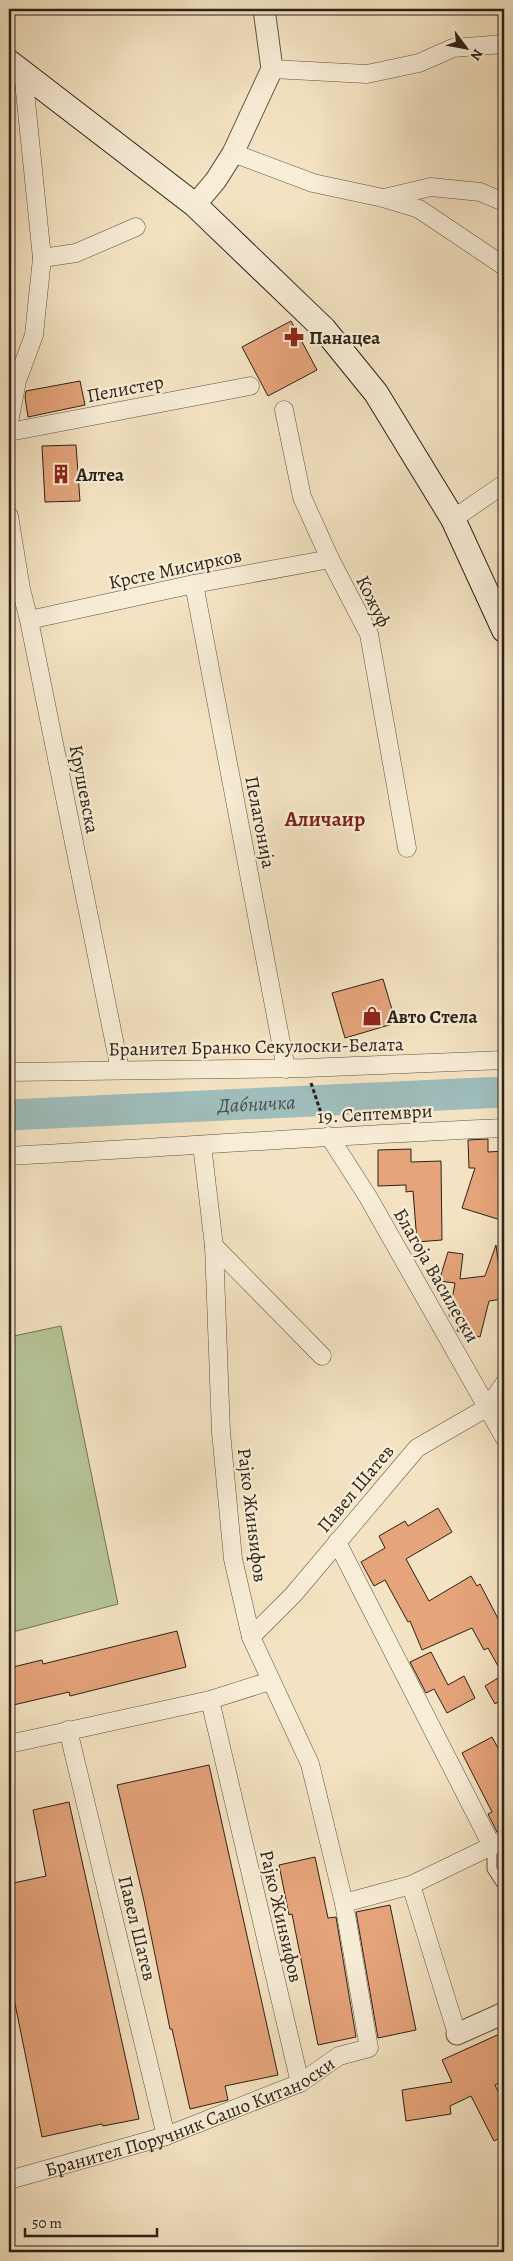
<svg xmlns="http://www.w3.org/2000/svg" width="513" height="2261" font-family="Alegreya,serif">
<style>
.green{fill:#b6c597;stroke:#707358}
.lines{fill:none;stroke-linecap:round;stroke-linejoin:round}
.river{stroke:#9ebdbb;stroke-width:31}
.building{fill:#e6a47b;stroke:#2b2119}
.service-casing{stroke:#5d5243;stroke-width:11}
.minor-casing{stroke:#5d5243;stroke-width:19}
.tertiary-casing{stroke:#5d5243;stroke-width:23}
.secondary-casing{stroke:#2b2119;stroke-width:26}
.path{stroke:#2b2119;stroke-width:3;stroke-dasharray:4 2.5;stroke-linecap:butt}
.service{stroke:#f8edd7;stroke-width:9}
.minor{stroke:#f8edd7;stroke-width:18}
.tertiary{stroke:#f8edd7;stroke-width:21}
.secondary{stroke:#f8edd7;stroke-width:24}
.labels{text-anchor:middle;stroke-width:4.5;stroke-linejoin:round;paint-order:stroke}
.poi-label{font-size:19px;font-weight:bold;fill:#2b2119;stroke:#f8edd7;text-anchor:start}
.street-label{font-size:19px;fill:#2b2119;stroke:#f8edd7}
.water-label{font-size:20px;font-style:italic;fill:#4e504a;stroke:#f8edd7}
.quarter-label{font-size:21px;font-weight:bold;fill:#7a1f14;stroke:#f8edd7}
</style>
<rect width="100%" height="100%" fill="#f4e3c2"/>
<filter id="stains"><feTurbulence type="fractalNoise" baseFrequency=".004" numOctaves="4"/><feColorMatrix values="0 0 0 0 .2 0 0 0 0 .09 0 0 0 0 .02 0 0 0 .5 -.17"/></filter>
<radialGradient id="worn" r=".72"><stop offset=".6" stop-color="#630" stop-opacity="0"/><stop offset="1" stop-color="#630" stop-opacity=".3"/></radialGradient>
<path class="green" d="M61 1326 118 1604 9 1633V1337Z"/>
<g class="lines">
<path class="river" id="s1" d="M9 1115 504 1092"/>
</g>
<path class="building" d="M291 321 317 370 268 396 242 347Z
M80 381 85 405 28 417 25 397 26 391Z
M76 445 80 501 45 502 42 446Z
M383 979 396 1023 345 1038 332 993Z
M488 1139V1152L504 1151V1221L462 1208 475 1168H469L468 1140Z
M411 1149V1162L441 1161 442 1240 417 1242 413 1191 406 1192V1185L378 1186V1150Z
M496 1245 503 1299 489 1301 480 1337 457 1331 460 1318 449 1316 455 1283 439 1281 448 1252 463 1254 460 1279 485 1276Z
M438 1508 452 1532 406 1559 429 1601 471 1576 477 1586 480 1584 504 1630V1698L495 1704 485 1686 503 1675 488 1648 484 1650 472 1628 422 1650 410 1621 408 1622 385 1580 374 1586 361 1562 385 1548 379 1536 405 1521 408 1526Z
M177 1631 186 1667 70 1696 69 1692 9 1706V1668L42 1660 43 1664Z
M431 1652 448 1685 464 1676 475 1698 447 1713 434 1689 426 1693 410 1662Z
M492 1737 504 1759V1829L497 1832 488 1814 492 1812 462 1753Z
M209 1765 278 2075 225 2086 228 2100 190 2109 172 2029H170L144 1901 117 1785Z
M69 1802 139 2119 103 2126 102 2124 42 2137 9 1974V1884L46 1876 33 1810Z
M315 1857 328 1918 336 1917 356 2037 318 2045 292 1914 289 1915 279 1865Z
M390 1905 416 2030 378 2038 356 1912Z
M504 2032V2080L495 2085 504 2104V2136L494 2141 471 2096 450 2106 451 2114 406 2121 402 2090 452 2082 442 2060Z"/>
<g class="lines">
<defs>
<path id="service" d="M492 1846V1869L501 1883 504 1881"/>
<g id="minor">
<path d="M272 69 367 74 419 63 453 48 504 44"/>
<path d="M233 153 313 183 383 198 419 209 504 266"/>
<path d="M384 198 431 187 480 192 504 202"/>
<path d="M42 258 76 253 136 227"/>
<path d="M284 410 302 497 330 559 369 634 407 848"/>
<path d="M9 422 17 381 34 335 42 258 23 72"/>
<path d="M9 432 250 386"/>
<path d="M9 516 21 589 29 620 120 1070"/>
<path d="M453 519 504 484"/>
<path d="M194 584 286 1069"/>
<path d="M29 620 194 584 330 559"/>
<path d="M9 1072 306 1068 504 1060"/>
<path d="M329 1136 368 1197 504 1437"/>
<path d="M9 1156C174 1147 339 1135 504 1128"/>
<path d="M214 1246 322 1356"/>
<path d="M337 1542 492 1846"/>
<path d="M251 1637 293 1595 417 1448 488 1407 504 1384"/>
<path d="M210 1700 300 2083"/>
<path d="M68 1730 166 2136"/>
<path d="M9 1744 210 1700 270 1681"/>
<path d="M411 1885 457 2034"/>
<path d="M344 1903 411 1885 504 1840"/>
<path id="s2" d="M9 2180 166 2136 300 2083 339 2056 369 2048 344 1903 310 1764 251 1637 233 1559 221 1432 214 1246 202 1145"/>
</g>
<path id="tertiary" d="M195 205 216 180 233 153 272 69 264 9
M457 2034 504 2013"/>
<path id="secondary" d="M9 62 195 205 324 329 376 393 453 519 504 630"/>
</defs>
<use href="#service" class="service-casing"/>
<use href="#minor" class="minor-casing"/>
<use href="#tertiary" class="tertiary-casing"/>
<use href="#secondary" class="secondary-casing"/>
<path class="path" d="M311 1083 324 1122"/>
<use href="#service" class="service"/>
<use href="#minor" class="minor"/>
<use href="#tertiary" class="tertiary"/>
<use href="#secondary" class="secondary"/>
</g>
<defs>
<symbol id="pharmacy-bare" viewBox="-9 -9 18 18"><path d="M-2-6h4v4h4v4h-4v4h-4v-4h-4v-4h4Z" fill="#8f2418" stroke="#f8edd7" stroke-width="2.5" paint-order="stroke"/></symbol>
<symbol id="building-bare" viewBox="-9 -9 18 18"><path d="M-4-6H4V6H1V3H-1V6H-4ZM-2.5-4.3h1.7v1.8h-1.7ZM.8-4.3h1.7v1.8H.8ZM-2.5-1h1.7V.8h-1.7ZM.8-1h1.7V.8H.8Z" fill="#8f2418" stroke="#f8edd7" stroke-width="2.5" paint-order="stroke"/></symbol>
<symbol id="shop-bare" viewBox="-9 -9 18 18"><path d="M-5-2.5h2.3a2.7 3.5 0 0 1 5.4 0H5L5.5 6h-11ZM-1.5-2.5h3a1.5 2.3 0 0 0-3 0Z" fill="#8f2418" stroke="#f8edd7" stroke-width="2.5" paint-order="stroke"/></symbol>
</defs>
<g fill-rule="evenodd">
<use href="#pharmacy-bare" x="280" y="323" width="28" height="28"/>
<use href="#building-bare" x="47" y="460" width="28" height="28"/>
<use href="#shop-bare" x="358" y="1002" width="28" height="28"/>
</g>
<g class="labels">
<g class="poi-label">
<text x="309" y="344">Панацеа</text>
<text x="76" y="481">Алтеа</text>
<text x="387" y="1023">Авто Стела</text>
</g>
<g class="street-label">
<text transform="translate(125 388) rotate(-11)" y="7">Пелистер</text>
<text transform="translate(175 568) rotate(-12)" y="7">Крсте Мисирков</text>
<text transform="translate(374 601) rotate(64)" y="7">Кожуф</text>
<text transform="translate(85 789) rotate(79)" y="7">Крушевска</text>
<text transform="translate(261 822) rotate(79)" y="7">Пелагонија</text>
<text transform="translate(256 1046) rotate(-1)" y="7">Бранител Бранко Секулоски-Белата</text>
<text transform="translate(375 1113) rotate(-3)" y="7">19. Септември</text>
<text transform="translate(437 1275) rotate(60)" y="7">Благоја Василески</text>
<text transform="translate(355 1488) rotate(-50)" y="7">Павел Шатев</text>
<text transform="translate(253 1515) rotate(83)" y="7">Рајко Жинѕифов</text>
<text transform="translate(282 1916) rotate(77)" y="7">Рајко Жинѕифов</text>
<text transform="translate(138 1928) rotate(76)" y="7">Павел Шатев</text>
<text dy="7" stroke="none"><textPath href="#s2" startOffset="192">Бранител Поручник Сашо Китаноски</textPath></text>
</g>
<g class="water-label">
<text dy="7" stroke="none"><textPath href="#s1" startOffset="248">Дабничка</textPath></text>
</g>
<g class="quarter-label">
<text x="325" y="826">Аличаир</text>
</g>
</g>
<rect width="513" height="2261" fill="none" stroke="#f4e3c2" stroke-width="30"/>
<rect x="10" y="10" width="493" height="2241" fill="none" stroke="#2b2119" stroke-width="2.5"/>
<rect x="15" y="15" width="483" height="2231" fill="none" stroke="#2b2119"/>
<g transform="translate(466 48) rotate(122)" stroke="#f8edd7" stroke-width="4" paint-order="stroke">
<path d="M0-4L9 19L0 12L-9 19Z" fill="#2b2119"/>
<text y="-8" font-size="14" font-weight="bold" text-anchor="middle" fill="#2b2119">N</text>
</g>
<path d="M25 2228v8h132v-8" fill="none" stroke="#2b2119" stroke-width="2.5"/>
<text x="32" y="2228" font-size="15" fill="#2b2119" stroke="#f8edd7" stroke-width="4" paint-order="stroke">50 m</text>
<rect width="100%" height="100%" filter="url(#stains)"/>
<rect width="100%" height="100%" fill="url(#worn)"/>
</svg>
